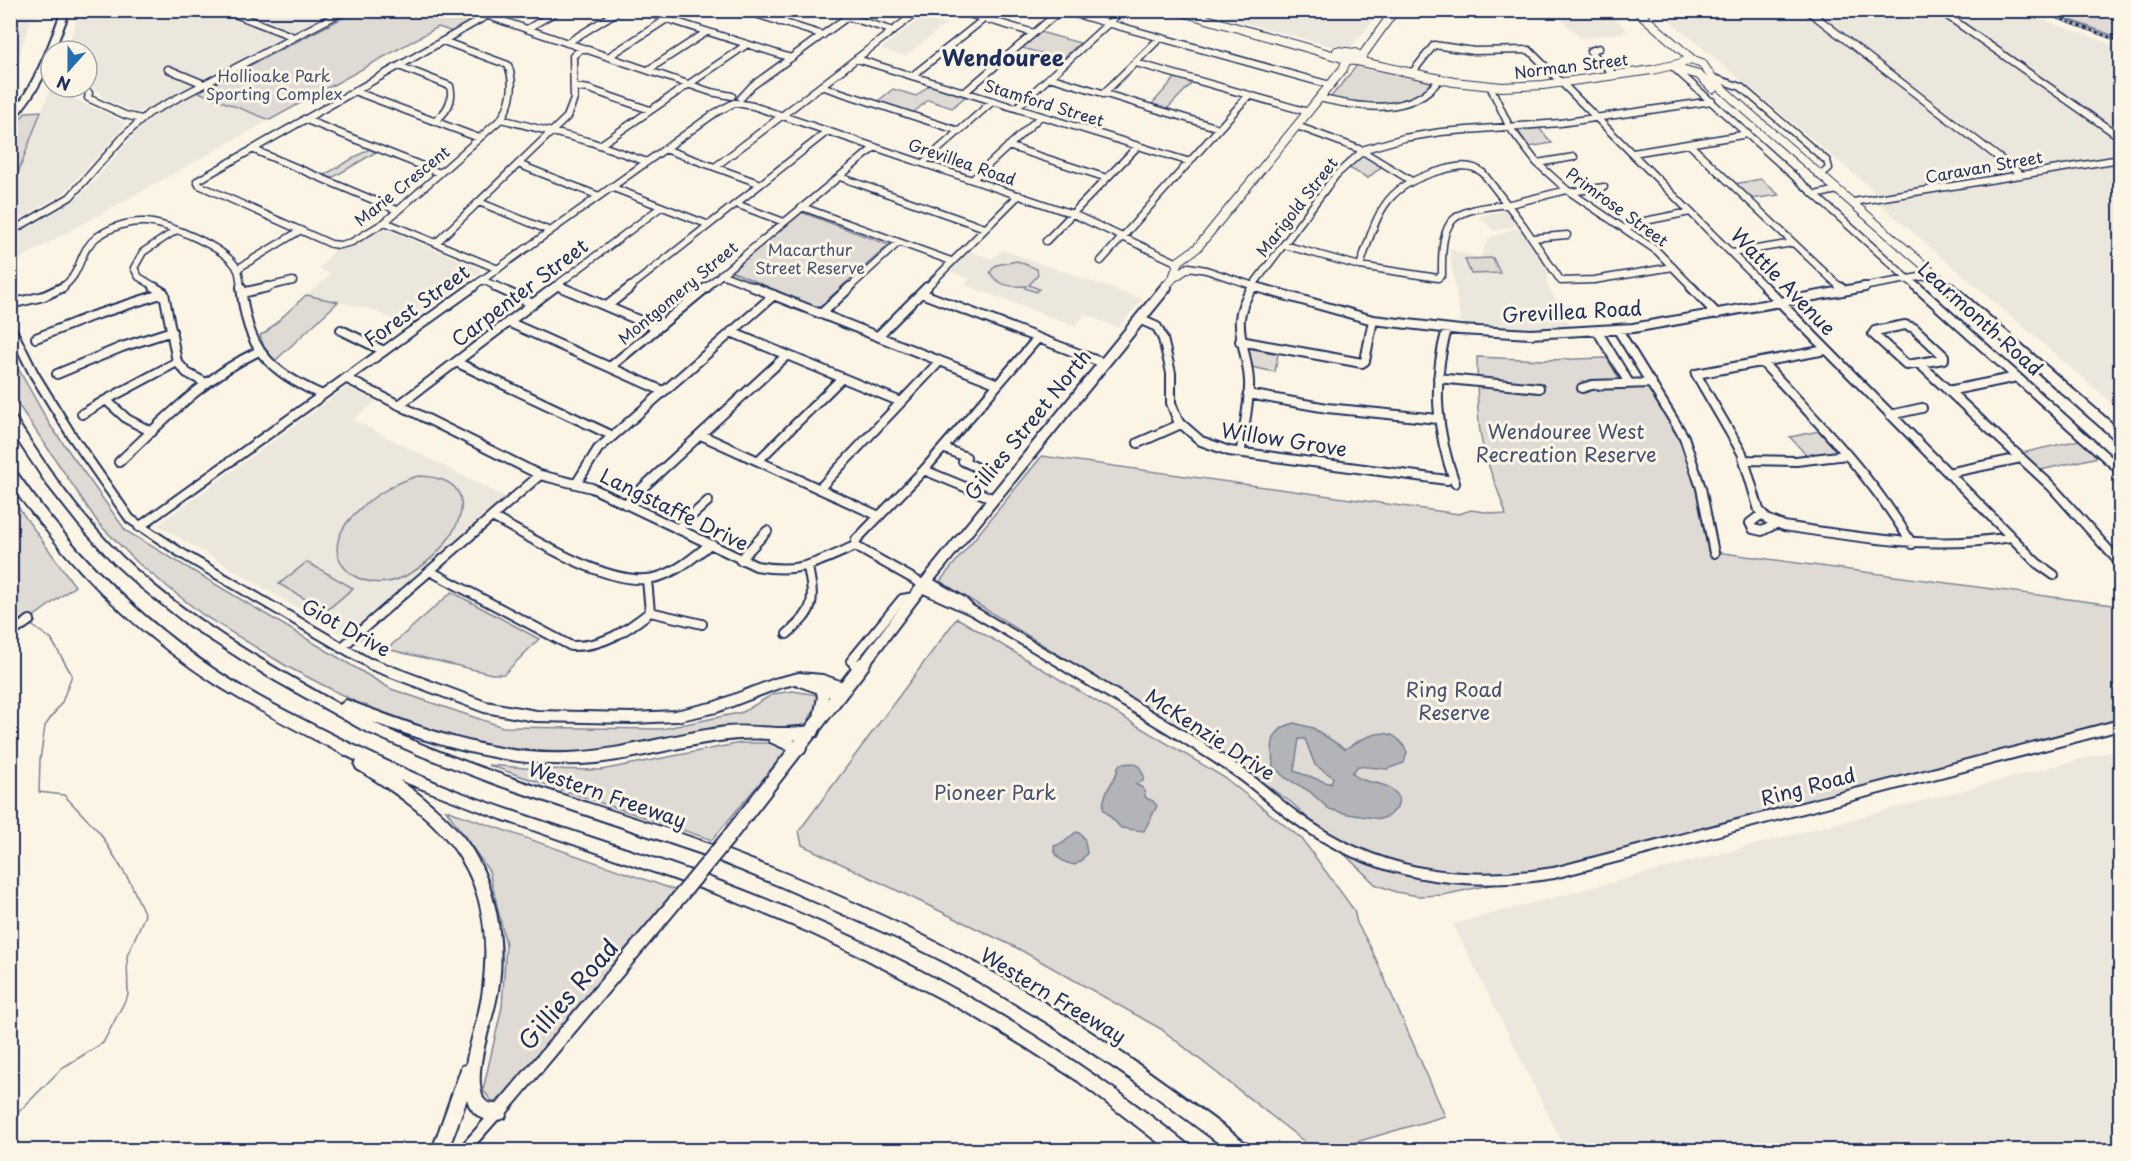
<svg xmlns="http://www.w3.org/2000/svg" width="2131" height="1161" font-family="'Playpen Sans',sans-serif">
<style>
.built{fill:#ece7dc}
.green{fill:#dfdbd4;stroke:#7d8599;stroke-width:1.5}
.water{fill:#b2b4b8;stroke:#767f94;stroke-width:1.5;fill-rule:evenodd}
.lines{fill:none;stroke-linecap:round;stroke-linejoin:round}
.stream{stroke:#767f94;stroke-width:1.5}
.minor-far2-casing{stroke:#1b2f5e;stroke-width:9}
.minor-far1-casing{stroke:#1b2f5e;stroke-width:12}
.minor-casing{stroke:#1b2f5e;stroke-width:14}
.major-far2-casing{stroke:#1b2f5e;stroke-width:10}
.major-far1-casing{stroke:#1b2f5e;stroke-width:14}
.major-casing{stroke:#1b2f5e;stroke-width:17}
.highway-casing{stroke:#1b2f5e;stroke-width:4}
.minor-far2{stroke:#fcf5e5;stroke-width:6}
.minor-far1{stroke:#fcf5e5;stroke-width:8}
.minor{stroke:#fcf5e5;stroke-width:10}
.major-far2{stroke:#fcf5e5;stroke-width:8}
.major-far1{stroke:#fcf5e5;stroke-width:10}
.major{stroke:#fcf5e5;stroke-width:13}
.highway{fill:#fcf5e5;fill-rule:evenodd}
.rail-casing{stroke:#1b2f5e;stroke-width:3}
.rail{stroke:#fcf5e5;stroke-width:1.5;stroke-dasharray:3;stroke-linecap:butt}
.major-bridge-casing{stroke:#1b2f5e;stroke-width:17;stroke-linecap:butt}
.major-bridge{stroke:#fcf5e5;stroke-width:13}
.labels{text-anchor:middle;stroke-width:6;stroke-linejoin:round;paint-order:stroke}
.far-street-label{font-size:16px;fill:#1b2f5e;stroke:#fcf5e5}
.far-park-label{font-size:16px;fill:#425176;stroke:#fcf5e5}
.street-label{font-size:20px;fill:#1b2f5e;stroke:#fcf5e5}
.park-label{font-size:20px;fill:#425176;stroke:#fcf5e5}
.far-district-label{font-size:22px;font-weight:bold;fill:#1b2f5e;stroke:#fcf5e5}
.near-street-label{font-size:24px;fill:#1b2f5e;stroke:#fcf5e5}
</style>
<rect width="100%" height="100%" fill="#fcf5e5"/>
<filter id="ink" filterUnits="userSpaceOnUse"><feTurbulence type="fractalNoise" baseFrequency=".0167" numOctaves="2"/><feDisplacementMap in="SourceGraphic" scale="12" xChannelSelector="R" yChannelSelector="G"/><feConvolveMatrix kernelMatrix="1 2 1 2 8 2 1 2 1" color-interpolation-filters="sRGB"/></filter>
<g filter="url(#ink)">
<path class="built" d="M11 10 44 11 41 15 31 20 17 61 11 75Z
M1234 10 1381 11 1349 50H1346L1227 18Z
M79 11H212L284 37 138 113 102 98 101 93 95 89 87 88 77 91 74 99 125 122 123 128 64 193 23 217 11 219V192L51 87H87V51H67Z
M237 11H336L301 29 293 31Z
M1552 11H1559L1563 13 1605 11 1629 32 1581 38Z
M1658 11H2019L2120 47V410L1874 199 1872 189Z
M921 18 947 24 905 56 881 49Z
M198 92 270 120 16 261 14 234 18 230 52 214 77 198 93 183 136 132 158 113Z
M1506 210 1518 225 1494 231 1479 217Z
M1519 227 1548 272 1547 284 1571 327 1540 329 1463 325 1461 324 1449 249 1480 258 1489 238Z
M386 229 480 269V272L406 325 370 309 306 295 331 275 320 268 334 249 354 245Z
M967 250 992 259 1002 250 1142 299 1118 328 1085 314 1075 326 965 285 970 279 947 270Z
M347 387 376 401 353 420 505 497 349 632 341 634 158 525Z
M2120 749V1150H1566L1453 924Z"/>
<path class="green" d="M459 10 478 18 453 32 438 27 270 120 198 92 356 11Z
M2046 11H2120V38Z
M1040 32 1080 43 1062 59 1022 48Z
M1358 64 1431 82 1432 84C1412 111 1359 103 1330 98Z
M1176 77 1193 82 1167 109 1151 105Z
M931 84 967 95 952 108 928 100 913 113 878 101 893 89 916 96Z
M41 111 11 192V131L26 112Z
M1539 128 1552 143 1529 147 1518 131Z
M369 149 376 152 332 178 324 175Z
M1364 154 1382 166 1368 178 1349 168Z
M1761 179 1779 195 1751 199 1734 184Z
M801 212 889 245 818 308 731 271Z
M1493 258 1500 273 1471 274 1465 259Z
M1017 261 1037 269 1038 275 1029 285 1039 289 1036 292 1025 288 1026 286C1011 287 997 286 990 272L996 265Z
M306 295 338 302 275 361 264 347 260 335 265 333Z
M1250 348 1278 354 1275 372 1252 367 1248 350Z
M10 354 50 425 126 531 391 689 503 727 662 729 743 712 773 694 793 691 818 695 816 706 807 723 789 730 730 728 590 752 513 751 454 738 356 702 288 667 203 615 139 564 99 524 11 394Z
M1477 357 1544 360 1607 358 1625 388 1651 387 1680 437 1693 474 1708 551 2120 606V723L1513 880 1443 895 1418 896 1396 892 1375 884 1292 803 1243 769 940 581 1042 456 1459 514 1471 510 1506 515C1498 487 1484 461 1480 431 1476 406 1478 382 1477 357Z
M1819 431 1838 451 1807 456 1790 437Z
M2079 440 2098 457 2041 470 2022 453Z
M419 476C515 479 425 593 372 582 360 580 349 576 342 564 318 527 389 482 419 476Z
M10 496 75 586 17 629 11 628Z
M307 562 353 588 326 611 279 584Z
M452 592 539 639 504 674H492L387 649Z
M957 618 1225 778 1302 839 1354 910 1357 923 1371 948 1445 1116 1329 1150H1315L1161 1029 1017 948 802 845 799 831Z
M741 743H771L788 749 712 840 488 765 538 769 601 770Z
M446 810 675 890 505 1094 493 1103 483 1090 502 1007 506 944 489 871Z"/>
<path class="water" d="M1294 723 1313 728 1345 749C1367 736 1392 720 1407 752L1404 763 1387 769 1358 766 1352 773C1365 787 1389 778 1399 798L1397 808 1389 816 1380 819 1348 814 1329 809 1309 791 1284 777 1273 766C1271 744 1270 730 1294 723ZM1299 739H1305L1315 765 1333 777 1331 784 1294 771Z
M1133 763 1139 766 1144 776 1143 781 1135 784 1143 788 1146 798 1153 801 1157 806 1144 831 1121 828 1103 809C1103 788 1117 781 1118 767L1120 764Z
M1076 832C1086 834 1085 844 1087 853L1081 861 1075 865C1064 863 1054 858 1054 846L1063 843Z"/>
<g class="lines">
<path class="stream" d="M10 615 23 621
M10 1121 62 1068 103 1043 128 995 127 956 145 915 130 882 100 833 64 795 39 792 40 760 45 726 62 702 72 675 51 639 30 624"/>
<defs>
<path id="minor-far2" d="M224 10 294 37
M471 10 711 92 732 96
M639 10 791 58
M743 10 823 35
M955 10 1034 33
M1061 10 1330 85
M1807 10 2020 174
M1939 10 2120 137
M848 17 894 31
M779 22 795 10
M527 29 559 10
M567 43 620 10
M1599 48 1590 51 1614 75
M608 57 681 10
M857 59 1190 162
M1136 63 1308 112
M399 66 450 86C454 101 447 112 435 121
M168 69 204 84
M1675 69 1918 288
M648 70 705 33
M1412 73 1434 45 1474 51 1529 50 1766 288
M912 76 984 19
M1049 77 1219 128
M1711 77 1741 87 1827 161 1829 168 1820 176
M821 86 959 131
M1490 86 1510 128 1537 163 1567 190 1657 251 1693 288
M574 87 589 89 650 110
M354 91 479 138
M965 92 1061 10
M89 93 88 98 125 115 141 119
M1103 94 1160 38
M741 98 752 86 857 10
M1319 98C1360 108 1411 117 1440 79
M736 103 753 106 1073 214 1178 263
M1016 108 1123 10
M304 119 440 173
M501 119 591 142 647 162
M1297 126 1359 149 1410 180
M1689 144 1841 288
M600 145 746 45
M1008 146 1107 178
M252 149 397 210
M665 149 761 184
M1633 153 1748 134
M923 163 993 101
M1537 163 1574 157
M518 164 599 196
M715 167 920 10
M840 177 985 228
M973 179 1041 116
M197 181 199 185 331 244 340 245 352 242 385 222 501 119C512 103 515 83 508 65L443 41
M197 181 497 10
M611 187 709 225
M1571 192 1604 187
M1815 195 1837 190
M479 202 550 231
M1853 202 2120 159
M736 204 784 222
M1506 205 1567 190
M802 207 951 261
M385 222 498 269
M1626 228 1640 222 1690 212
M10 232 70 197 125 135 149 113 346 10
M1533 238 1567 235
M1046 241 1138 146
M436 243 567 117 574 99 573 56 582 48
M1284 245 1360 266 1438 278 1442 275C1441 215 1451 211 1508 204
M1732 253 1793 243
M1101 261 1249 95
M1360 266C1378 213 1383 185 1443 170 1457 166 1471 163 1483 173L1523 225 1561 281 1594 280 1673 267
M1189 267 1206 270 1260 288
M237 269 301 230
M721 274 757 288
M482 280 500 288
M557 285 565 288
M61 288C83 274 77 252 97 237 111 227 129 221 145 222 168 223 228 248 238 270 240 276 240 282 241 288
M157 288 139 277 134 268 143 252 175 231
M262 288 293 281
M471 288 715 113 734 103
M553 288 661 207
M629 288 828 131
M705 288 875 147
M849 288 898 243
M926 288 1019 195
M1251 288 1336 175 1365 149 1404 138 1441 132 1560 123 1712 101
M1856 288 1931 275"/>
<path id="minor-far1" d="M154 287 164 293 177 362 187 373 206 383
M241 287C248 350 266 369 322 395
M496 287 533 304
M561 287 657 328
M753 287 998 384
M1256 287 1373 320 1460 330 1531 334 1633 328 1865 287
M1691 287 1717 314
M1765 287 2037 563 2054 575
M1840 287 1844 291
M1917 287 2120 470
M242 293 268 287
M921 293 1103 363
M10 304 44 296 63 287
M607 306 631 287
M821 314 850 287
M1139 319 1157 327 1163 339 1171 373V403L1178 421 1201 441 1229 451 1447 480
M508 322 663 391
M1905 325 1914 328 1944 356V359L1907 365 1873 334 1875 331Z
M10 326 34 374 72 436 130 519 181 553 374 666
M1447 329C1432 382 1436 431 1455 483
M341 330 384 351
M1618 330 1684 437 1701 488 1714 553
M731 332 901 402
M1598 332 1629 383
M878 336 927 287
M36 338 92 316 164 293
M1240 341 1362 363 1365 361 1373 320
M1826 350 1696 374 1742 453 1759 510 1767 519 1784 526C1860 538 1934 550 2011 537
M456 362 613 436
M1762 362C1816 420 1871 475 1912 544
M1921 365 2051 486 2120 563
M610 367 707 287
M57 374 122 347 172 331
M345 378 540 475 592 488 756 566C799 574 816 563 855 546L924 585
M1438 378 1539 388
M1582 388 1592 385 1652 383
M1948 391 2017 377
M1248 394 1327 408 1438 419
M399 405 555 287
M82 414 106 400
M1890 415 1922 408
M152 432 127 419 106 400 177 362
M701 435 879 516
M1138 443 1181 424
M943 448 966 457 963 461 978 468
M1241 451C1243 428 1250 404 1249 381 1247 344 1227 322 1253 287
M1745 460 1796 461 1847 455
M758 461 842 378
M119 462C163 421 204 377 259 351
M924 470 994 499
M1948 473 2021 458
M576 484 598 449 774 295
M819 489 940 361
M625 504 787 355
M1762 514 1750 523 1753 529 1762 531 1776 524
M492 517C533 538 613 591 658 577 678 571 693 558 709 545
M139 527 473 287
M677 529 708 501
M855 546 856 540 924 470 1038 338
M740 560 767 531
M430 571 571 646C603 647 626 631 650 612L647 580
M927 581 962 601 970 609
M922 588 973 611 1066 666
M650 612 702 624
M10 634 30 620
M787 634C815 610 815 603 808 567
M341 648 540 475
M857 666 851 661 902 599 914 597"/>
<path id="minor" d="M371 664 485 707 536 716 632 718 676 716 716 707 778 683 799 678 822 680 845 688
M855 664 860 668
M1063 664C1120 699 1179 732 1234 769 1256 783 1274 802 1295 817 1373 875 1460 888 1554 873L2120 725
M800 681 840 695
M819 718 823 697 821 688
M464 1150 498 1112"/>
<path id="major-far2" d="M1175 10 1353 61
M1636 10 1693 60
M1337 51 1355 53 1362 57
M1362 56 1395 10
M1357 61 1454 82 1502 87 1543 85 1652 70 1682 63
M1683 62 1690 59 1702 63 1715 82 1740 105 1950 288
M1681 70 1699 75 1713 89
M1173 278 1179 261 1197 248 1343 69 1347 59
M1164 288 1173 278 1188 268"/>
<path id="major-far1" d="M1948 287 2120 437
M862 666 914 597 1166 287"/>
<path id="major" d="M727 839 863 664
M499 1112 681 895"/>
<path id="highway" d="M62 10H70L54 51H51C51 73 27 104 13 121H10C10 111 17 106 23 97 40 70 51 40 62 10Z
M10 415 14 416C46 467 79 515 122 557 185 618 264 662 340 705L346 700C417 726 490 756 567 753 621 751 672 734 726 727 745 725 765 728 785 728 795 728 807 725 817 728L819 732 817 736 793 740 804 745 806 749 804 753 799 755 770 742 769 739C710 735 655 757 596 763 518 770 445 748 372 722 484 777 607 805 723 849 821 886 917 929 1008 981 1092 1029 1170 1086 1247 1144L1249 1150H1228L1143 1087 1048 1023 949 964 897 938 782 887 702 854 498 785 422 756 363 730 269 677 188 625 138 585 114 563 80 526 46 483 10 429Z
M10 468 14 469C68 547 134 614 212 668 247 692 284 710 321 729 366 752 411 773 459 792 560 830 665 858 765 899 920 962 1056 1040 1187 1144L1189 1150H1168L1078 1081 1027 1048 974 1016 866 959 811 933 717 894 501 819 399 780C421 795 441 811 458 831 497 875 509 949 495 1005 489 1030 474 1071 482 1095 485 1106 496 1103 505 1106L507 1112 505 1118C488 1125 471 1116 467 1099L448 1150H432L460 1072 462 1066 466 1065C470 1040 480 1015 483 989 497 875 449 824 357 769L355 765 357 761C310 737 262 713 217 685 152 643 90 588 43 526 35 516 14 493 11 482 9 478 10 472 10 468Z"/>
</defs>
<use href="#minor-far2" class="minor-far2-casing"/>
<use href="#minor-far1" class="minor-far1-casing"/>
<use href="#minor" class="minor-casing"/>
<use href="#major-far2" class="major-far2-casing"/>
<use href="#major-far1" class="major-far1-casing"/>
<use href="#major" class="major-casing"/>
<use href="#highway" class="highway-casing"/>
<use href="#minor-far2" class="minor-far2"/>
<use href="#minor-far1" class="minor-far1"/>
<use href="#minor" class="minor"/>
<use href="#major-far2" class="major-far2"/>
<use href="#major-far1" class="major-far1"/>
<use href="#major" class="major"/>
<use href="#highway" class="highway"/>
<defs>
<path id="rail" d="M2037 10 2120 41"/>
</defs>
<use href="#rail" class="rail-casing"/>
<use href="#rail" class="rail"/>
<defs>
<path id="major-bridge" d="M681 895 727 839"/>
</defs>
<use href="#major-bridge" class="major-bridge-casing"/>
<use href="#major-bridge" class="major-bridge"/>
</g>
</g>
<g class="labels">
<g class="far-street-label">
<text transform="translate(1571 66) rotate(-7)" y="6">Norman Street</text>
<text transform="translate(1044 103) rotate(17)" y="6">Stamford Street</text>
<text transform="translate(962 162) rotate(19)" y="6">Grevillea Road</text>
<text transform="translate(1984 167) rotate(-10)" y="6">Caravan Street</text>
<text transform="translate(402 186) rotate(-39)" y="6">Marie Crescent</text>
<text transform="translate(1297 207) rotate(-52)" y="6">Marigold Street</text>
<text transform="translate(1617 207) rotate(36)" y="6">Primrose Street</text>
<text transform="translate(678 293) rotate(-40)" y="6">Montgomery Street</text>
</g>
<g class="far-park-label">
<text x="274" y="82">Hollioake Park<tspan x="274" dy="18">Sporting Complex</tspan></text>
<text x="810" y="256">Macarthur<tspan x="810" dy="18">Street Reserve</tspan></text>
</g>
<g class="street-label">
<text transform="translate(1783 282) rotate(46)" y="7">Wattle Avenue</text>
<text transform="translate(520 293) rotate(-37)" y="7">Carpenter Street</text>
<text transform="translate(417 306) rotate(-36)" y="7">Forest Street</text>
<text transform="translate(1572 312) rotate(-3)" y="7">Grevillea Road</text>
<text transform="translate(1980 319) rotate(42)" y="7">Learmonth Road</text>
<text transform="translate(1028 425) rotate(-51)" y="7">Gillies Street North</text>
<text transform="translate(1284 440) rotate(9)" y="7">Willow Grove</text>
<text transform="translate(674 510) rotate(26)" y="7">Langstaffe Drive</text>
<text transform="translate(346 628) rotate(29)" y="7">Giot Drive</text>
<text transform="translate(1210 735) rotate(33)" y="7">McKenzie Drive</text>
<text transform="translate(1808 787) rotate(-15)" y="7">Ring Road</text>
<text transform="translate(607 795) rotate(19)" y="7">Western Freeway</text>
<text transform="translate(1053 996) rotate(31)" y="7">Western Freeway</text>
</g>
<g class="park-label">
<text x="1566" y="439">Wendouree West<tspan x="1566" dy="23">Recreation Reserve</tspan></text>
<text x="1454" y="697">Ring Road<tspan x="1454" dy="23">Reserve</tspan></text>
<text x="995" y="800">Pioneer Park</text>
</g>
<g class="far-district-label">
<text x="1003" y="66">Wendouree</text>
</g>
<g class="near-street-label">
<text transform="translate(569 995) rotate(-49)" y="8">Gillies Road</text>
</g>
</g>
<rect width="2131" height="1161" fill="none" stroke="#fcf5e5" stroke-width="36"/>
<rect x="18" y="18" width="2095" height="1125" fill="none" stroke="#1b2f5e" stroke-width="2" filter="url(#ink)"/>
<g transform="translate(69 69) rotate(201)"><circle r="28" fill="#fcf5e5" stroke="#a2a6af" stroke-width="1.5"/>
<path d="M0-4.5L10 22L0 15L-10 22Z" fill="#1f6fb2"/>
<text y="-9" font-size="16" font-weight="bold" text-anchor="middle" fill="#1b2f5e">N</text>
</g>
</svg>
